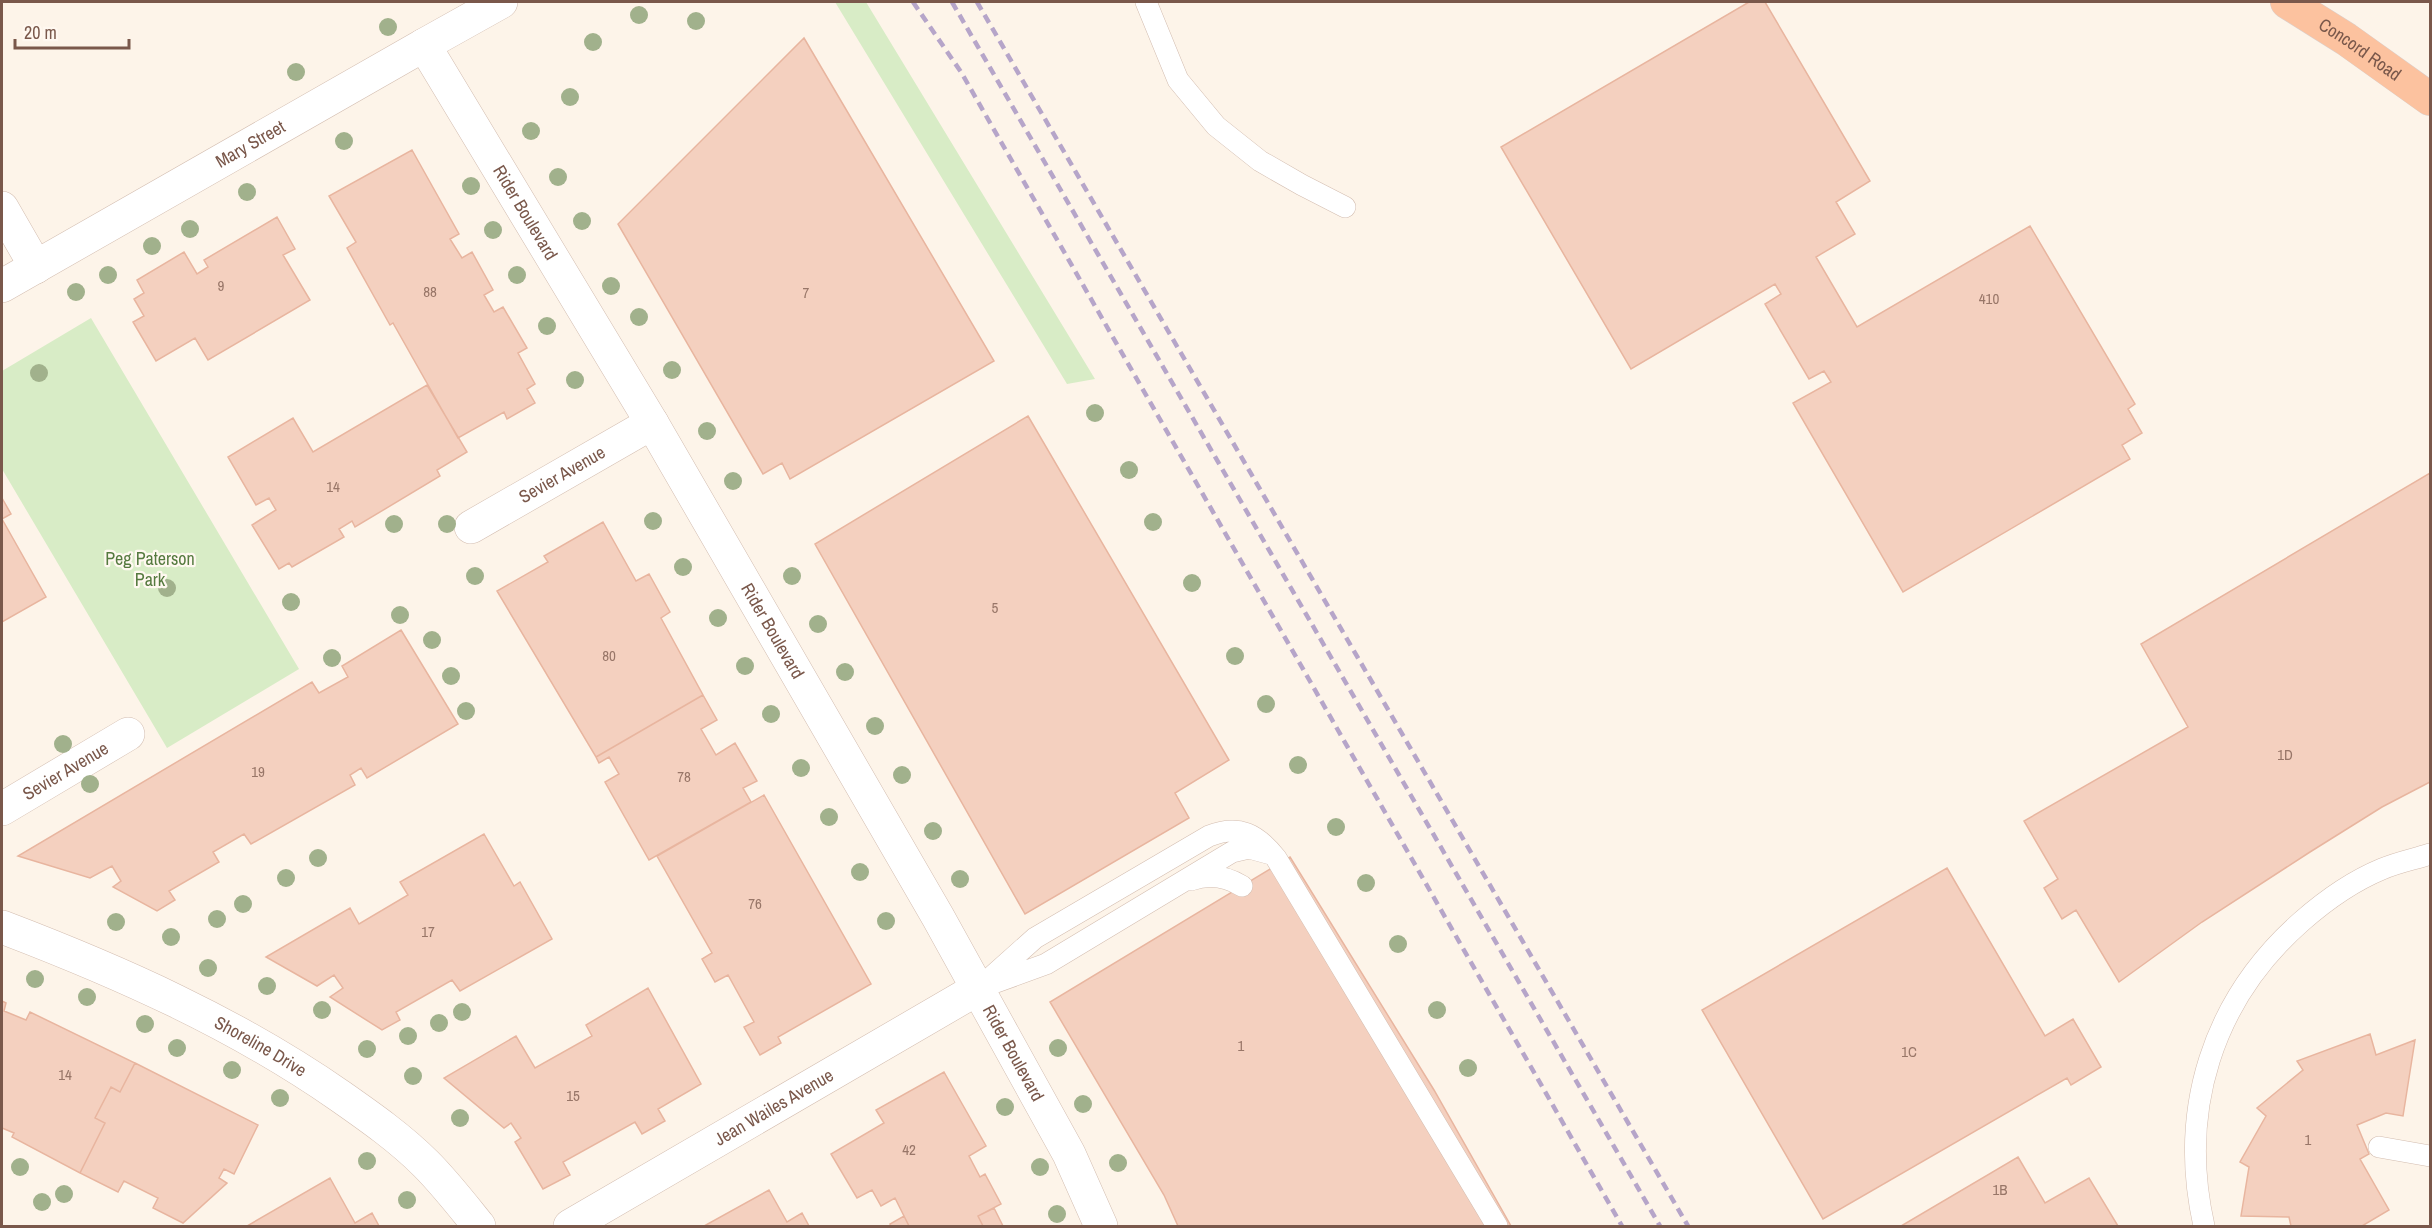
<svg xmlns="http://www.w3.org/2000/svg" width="2432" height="1228" font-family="'Archivo Narrow',sans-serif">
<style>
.green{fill:#d8ecc6}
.building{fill:#f4d0bf;stroke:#e8b59f;stroke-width:1.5}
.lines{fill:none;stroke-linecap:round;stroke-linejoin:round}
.service-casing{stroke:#d3bdb0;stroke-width:22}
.minor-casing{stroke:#d3bdb0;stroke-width:34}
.tertiary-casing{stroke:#d3bdb0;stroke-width:34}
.trunk-casing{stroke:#dad0cd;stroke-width:34}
.service{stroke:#fff;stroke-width:21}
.minor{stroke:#fff;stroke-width:33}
.tertiary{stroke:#fff;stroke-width:33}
.trunk{stroke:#fcc29f;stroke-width:33}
.rail{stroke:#b6a5c9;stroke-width:4.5;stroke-dasharray:9 6;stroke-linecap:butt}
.tree{fill:#a1b18c}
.labels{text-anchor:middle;stroke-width:4.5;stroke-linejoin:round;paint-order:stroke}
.number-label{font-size:15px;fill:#987668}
.street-label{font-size:18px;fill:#7a584b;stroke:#fff8f0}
.park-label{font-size:18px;fill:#557a3f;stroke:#fff8f0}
</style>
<rect width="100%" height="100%" fill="#fdf4e9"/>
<path class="green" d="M835 2H866L1095 379 1067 384Z
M91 318 299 669 167 748 2 469V371Z"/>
<path class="building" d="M1749 2H1765L1870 181 1836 202 1855 234 1816 257 1857 327 2030 226 2135 404 2128 409 2142 433 2122 445 2130 459 1903 592 1793 403 1831 382 1824 371 1809 379 1765 304 1781 294 1775 284 1631 369 1501 147Z
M804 38 994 361 790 479 782 463 763 474 618 224Z
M412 150 459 234 450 239 462 258 472 252 493 290 484 295 494 312 503 307 527 348 518 353 535 384 527 389 535 403 507 419 504 412 458 438 393 323 390 325 347 248 356 242 329 196Z
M277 217 295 249 283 255 310 300 208 360 195 338 156 361 133 322 144 316 134 299 144 293 137 280 184 252 197 274 208 267 204 260Z
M427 385 467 452 437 470 440 476 355 527 352 521 339 529 344 537 292 567 289 563 279 569 252 525 276 510 269 498 256 505 228 457 293 418 313 452Z
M1028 416 1229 760 1175 793 1189 818 1025 914 815 544Z
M2430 473V782L2382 807 2310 852 2202 922 2119 982 2076 910 2062 919 2044 888 2058 879 2024 821 2188 727 2141 644Z
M2 498 11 514 2 519Z
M2 519 46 597 2 622Z
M603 522 636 581 649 574 670 612 661 618 703 695 596 757 497 591 548 562 544 556Z
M401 630 458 724 367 778 361 768 350 775 355 785 251 844 244 834 213 852 219 862 169 891 175 900 157 911 113 887 121 881 112 866 90 878 18 856 312 682 319 693 348 677 342 666Z
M703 695 717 720 701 729 716 755 735 743 757 781 743 788 751 802 649 860 605 782 619 774 609 757 599 763 596 757Z
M764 795 871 984 778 1037 781 1043 760 1055 744 1027 754 1022 728 975 715 982 702 959 712 953 657 856Z
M484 834 514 886 520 882 552 939 460 991 452 980 396 1012 400 1020 382 1030 330 997 343 988 334 975 317 986 266 957 350 908 359 924 408 895 400 882Z
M1290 857 1434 1090 1511 1226H1178L1164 1195 1050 1002Z
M1947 868 2045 1036 2073 1019 2101 1067 2071 1085 2067 1078 1823 1219 1702 1010Z
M648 988 701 1084 658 1109 665 1121 642 1134 635 1122 563 1162 570 1175 543 1189 515 1142 521 1138 511 1123 504 1128 444 1078 516 1036 535 1068 592 1036 586 1025Z
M2 1001 6 1003 4 1011 26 1020 30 1012 135 1063 120 1092 111 1087 95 1118 105 1123 80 1173 12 1137 14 1133 2 1128Z
M2370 1034 2376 1055 2415 1040 2403 1116 2386 1113 2357 1125 2369 1154 2360 1159 2389 1210 2362 1226H2291L2289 1217 2241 1216 2249 1167 2240 1162 2266 1116 2257 1108 2303 1070 2297 1061Z
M135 1063 258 1125 234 1174 224 1169 219 1178 227 1183 183 1223 153 1208 158 1198 124 1181 118 1192 80 1173 105 1123 95 1118 111 1087 120 1092Z
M944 1072 986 1146 969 1156 980 1177 985 1174 1001 1204 978 1216 983 1226H909L895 1198 881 1206 872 1190 857 1198 831 1154 884 1123 876 1110Z
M2018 1157 2045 1203 2089 1178 2118 1226H1901Z
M330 1178 355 1223 372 1213 379 1226H247Z
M769 1190 787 1222 802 1213 809 1226H704Z
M994 1208 1003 1226H983L978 1216Z
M904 1216 909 1226H891L890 1224Z"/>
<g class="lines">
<defs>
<path id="service" d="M1146 2 1178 80 1216 126 1260 161 1302 185 1345 207
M1191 880C1208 874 1226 876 1242 886
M991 984 1046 964 1232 852 1249 848 1271 854
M979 988 1035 938 1209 836C1239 824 1257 834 1276 858L1497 1226
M2379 1147 2430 1156
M2204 1226C2178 1110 2212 1000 2302 921 2326 900 2353 881 2382 869 2398 862 2415 859 2430 854"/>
<g id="minor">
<path d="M2 208 36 267"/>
<path id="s1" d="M2 286 424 45"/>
<path id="s2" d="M471 527 652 423"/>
<path id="s3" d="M2 809 128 734"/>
<path id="s4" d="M2 927C120 972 235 1023 340 1096 370 1117 400 1138 426 1164 445 1183 462 1205 479 1226"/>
<path id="s5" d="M570 1226 979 988"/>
</g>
<g id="tertiary">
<path id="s6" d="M501 2 424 45 652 423 938 917 1069 1154 1101 1226"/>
</g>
<g id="trunk">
<path id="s7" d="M2287 2 2346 39 2430 99"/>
</g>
</defs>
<use href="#service" class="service-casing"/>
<use href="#minor" class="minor-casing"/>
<use href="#tertiary" class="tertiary-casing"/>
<use href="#trunk" class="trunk-casing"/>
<use href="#service" class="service"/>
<use href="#minor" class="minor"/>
<use href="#tertiary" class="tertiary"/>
<use href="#trunk" class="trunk"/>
<path class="rail" d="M913 2 961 72 1622 1226
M952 2 1660 1226
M977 2 1688 1226"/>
</g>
<g class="tree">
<circle cx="639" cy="15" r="9"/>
<circle cx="696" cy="21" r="9"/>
<circle cx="388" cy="27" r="9"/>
<circle cx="593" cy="42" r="9"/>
<circle cx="296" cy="72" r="9"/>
<circle cx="570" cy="97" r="9"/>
<circle cx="531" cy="131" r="9"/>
<circle cx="344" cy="141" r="9"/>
<circle cx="558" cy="177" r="9"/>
<circle cx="471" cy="186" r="9"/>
<circle cx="247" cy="192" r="9"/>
<circle cx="582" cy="221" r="9"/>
<circle cx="190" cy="229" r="9"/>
<circle cx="493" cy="230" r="9"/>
<circle cx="152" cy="246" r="9"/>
<circle cx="108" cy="275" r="9"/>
<circle cx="517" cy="275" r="9"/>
<circle cx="611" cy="286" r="9"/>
<circle cx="76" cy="292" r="9"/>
<circle cx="639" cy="317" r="9"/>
<circle cx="547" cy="326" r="9"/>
<circle cx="672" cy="370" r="9"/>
<circle cx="39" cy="373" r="9"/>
<circle cx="575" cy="380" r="9"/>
<circle cx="1095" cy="413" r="9"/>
<circle cx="707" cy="431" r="9"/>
<circle cx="1129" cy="470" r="9"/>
<circle cx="733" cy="481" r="9"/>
<circle cx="653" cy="521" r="9"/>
<circle cx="1153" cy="522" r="9"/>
<circle cx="394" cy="524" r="9"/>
<circle cx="447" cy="524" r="9"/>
<circle cx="683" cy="567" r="9"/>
<circle cx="475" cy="576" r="9"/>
<circle cx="792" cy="576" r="9"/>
<circle cx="1192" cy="583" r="9"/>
<circle cx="167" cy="588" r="9"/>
<circle cx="291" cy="602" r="9"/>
<circle cx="400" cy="615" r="9"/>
<circle cx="718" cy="618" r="9"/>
<circle cx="818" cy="624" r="9"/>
<circle cx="432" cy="640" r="9"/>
<circle cx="1235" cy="656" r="9"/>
<circle cx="332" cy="658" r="9"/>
<circle cx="745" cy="666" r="9"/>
<circle cx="845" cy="672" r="9"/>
<circle cx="451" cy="676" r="9"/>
<circle cx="1266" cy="704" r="9"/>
<circle cx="466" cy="711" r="9"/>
<circle cx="771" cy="714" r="9"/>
<circle cx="875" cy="726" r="9"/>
<circle cx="63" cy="744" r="9"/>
<circle cx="1298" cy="765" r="9"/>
<circle cx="801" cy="768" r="9"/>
<circle cx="902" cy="775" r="9"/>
<circle cx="90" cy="784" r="9"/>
<circle cx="829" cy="817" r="9"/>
<circle cx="1336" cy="827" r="9"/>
<circle cx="933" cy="831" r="9"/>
<circle cx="318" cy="858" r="9"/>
<circle cx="860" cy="872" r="9"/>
<circle cx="286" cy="878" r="9"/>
<circle cx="960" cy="879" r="9"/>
<circle cx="1366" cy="883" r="9"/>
<circle cx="243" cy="904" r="9"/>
<circle cx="217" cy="919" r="9"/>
<circle cx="886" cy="921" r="9"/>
<circle cx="116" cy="922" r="9"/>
<circle cx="171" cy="937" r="9"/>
<circle cx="1398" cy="944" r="9"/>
<circle cx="208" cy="968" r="9"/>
<circle cx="35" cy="979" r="9"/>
<circle cx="267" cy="986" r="9"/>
<circle cx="87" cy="997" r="9"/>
<circle cx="322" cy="1010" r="9"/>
<circle cx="1437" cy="1010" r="9"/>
<circle cx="462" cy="1012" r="9"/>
<circle cx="439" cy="1023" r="9"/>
<circle cx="145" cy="1024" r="9"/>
<circle cx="408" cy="1036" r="9"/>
<circle cx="177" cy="1048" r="9"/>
<circle cx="1058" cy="1048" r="9"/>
<circle cx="367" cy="1049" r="9"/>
<circle cx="1468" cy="1068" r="9"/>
<circle cx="232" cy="1070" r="9"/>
<circle cx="413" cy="1076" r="9"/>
<circle cx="280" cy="1098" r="9"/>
<circle cx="1083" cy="1104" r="9"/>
<circle cx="1005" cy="1107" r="9"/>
<circle cx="460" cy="1118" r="9"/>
<circle cx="367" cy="1161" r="9"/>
<circle cx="1118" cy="1163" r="9"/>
<circle cx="20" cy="1167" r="9"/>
<circle cx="1040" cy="1167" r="9"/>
<circle cx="64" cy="1194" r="9"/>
<circle cx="407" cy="1200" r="9"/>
<circle cx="42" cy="1202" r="9"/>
<circle cx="1057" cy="1214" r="9"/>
</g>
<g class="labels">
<g class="number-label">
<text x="221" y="291">9</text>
<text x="430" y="297">88</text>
<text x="806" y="298">7</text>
<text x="1989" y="304">410</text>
<text x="333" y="492">14</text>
<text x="995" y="613">5</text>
<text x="609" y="661">80</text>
<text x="2285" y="760">1D</text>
<text x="258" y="777">19</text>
<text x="684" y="782">78</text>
<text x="755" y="909">76</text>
<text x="428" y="937">17</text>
<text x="1241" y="1051">1</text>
<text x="1909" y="1057">1C</text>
<text x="65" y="1080">14</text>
<text x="573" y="1101">15</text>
<text x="2308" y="1145">1</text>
<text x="909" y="1155">42</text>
<text x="2000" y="1195">1B</text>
</g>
<g class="street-label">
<text dy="6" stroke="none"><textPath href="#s7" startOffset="87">Concord Road</textPath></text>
<text dy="6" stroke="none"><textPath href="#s1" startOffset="286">Mary Street</textPath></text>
<text dy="6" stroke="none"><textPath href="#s6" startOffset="284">Rider Boulevard</textPath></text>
<text dy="6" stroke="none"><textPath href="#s2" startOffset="105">Sevier Avenue</textPath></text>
<text dy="6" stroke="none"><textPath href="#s6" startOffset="770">Rider Boulevard</textPath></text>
<text dy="6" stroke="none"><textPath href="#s3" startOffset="74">Sevier Avenue</textPath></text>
<text dy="6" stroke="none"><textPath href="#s4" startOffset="285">Shoreline Drive</textPath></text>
<text dy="6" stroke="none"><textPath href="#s6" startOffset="1256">Rider Boulevard</textPath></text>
<text dy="6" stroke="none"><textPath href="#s5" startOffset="236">Jean Wailes Avenue</textPath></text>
</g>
<g class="park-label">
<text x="150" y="565">Peg Paterson<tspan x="150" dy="21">Park</tspan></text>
</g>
</g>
<rect width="2432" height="1228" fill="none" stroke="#7a584b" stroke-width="6"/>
<path d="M15 39v9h114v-9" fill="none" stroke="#7a584b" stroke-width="3"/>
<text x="24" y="39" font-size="18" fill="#7a584b" stroke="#fff8f0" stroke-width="4.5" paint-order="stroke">20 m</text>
</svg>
